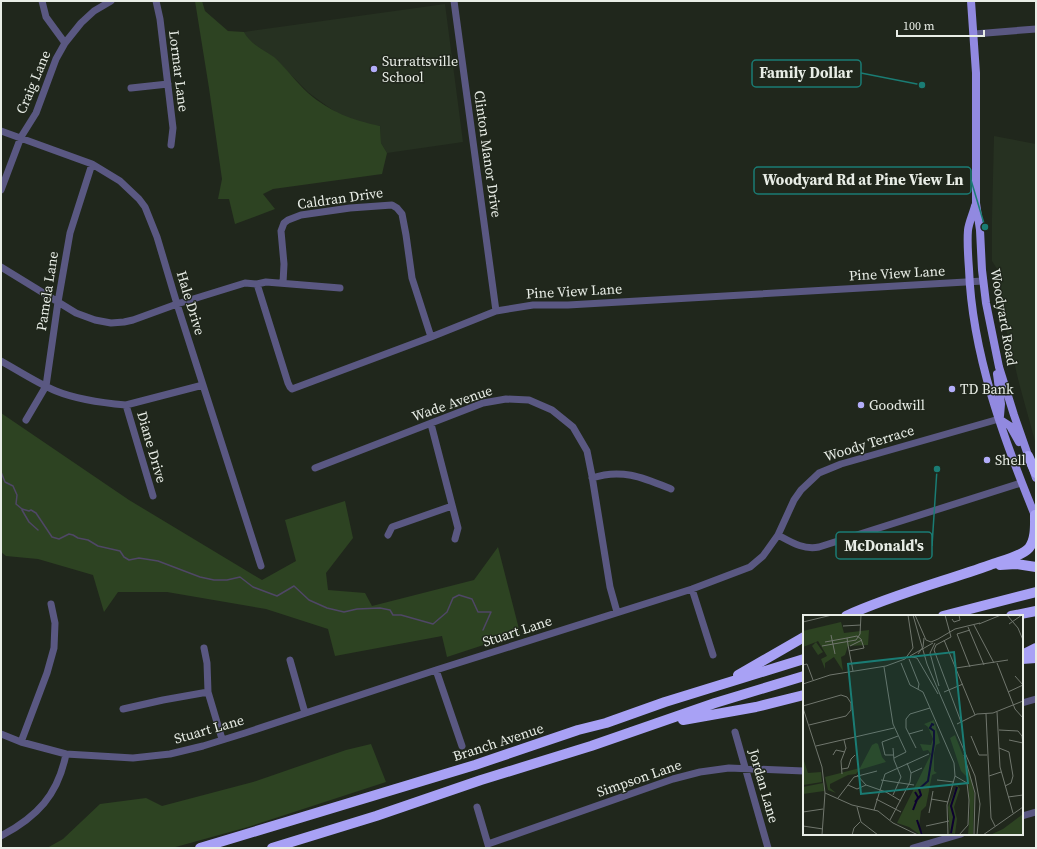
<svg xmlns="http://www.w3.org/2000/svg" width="1037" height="849" font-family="'Source Serif 4',serif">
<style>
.built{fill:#263121}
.green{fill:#2d4322}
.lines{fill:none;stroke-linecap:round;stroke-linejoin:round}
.stream{stroke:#4f4766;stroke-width:1.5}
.minor{stroke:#5a5882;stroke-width:7}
.major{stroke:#9189e0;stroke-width:8}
.highway{stroke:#a8a1f5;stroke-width:10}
.poi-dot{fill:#b2adf9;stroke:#20271c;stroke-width:1.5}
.labels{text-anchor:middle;stroke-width:3;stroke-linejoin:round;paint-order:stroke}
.poi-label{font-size:14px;fill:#e8ede6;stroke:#20271c;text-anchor:start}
.street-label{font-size:14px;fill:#e8ede6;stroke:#20271c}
.inset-river{fill:none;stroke:#0d002f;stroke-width:2}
.inset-road{fill:none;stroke:#70766d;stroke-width:1}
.view{fill:#1a7c74;fill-opacity:0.15;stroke:#1a7c74;stroke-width:2}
.inset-edge{fill:none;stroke:#e8ede6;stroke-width:2}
.leader{fill:none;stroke:#1a7c74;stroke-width:1.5}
.callout-dot{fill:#1a7c74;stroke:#20271c;stroke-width:1.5}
.callout{fill:#20271c;stroke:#1a7c74;stroke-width:1.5}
.callout-label{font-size:15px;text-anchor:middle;font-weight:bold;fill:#e8ede6}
</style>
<rect width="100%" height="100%" fill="#20271c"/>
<path class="built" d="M445 4 463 142 387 153 381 143 380 126 363 123 338 114 309 93 274 58 247 39 244 32Z
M994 136 1036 144V445L1019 383 1005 325 999 272 992 261V218Z"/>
<path class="green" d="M195 1H202L205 11 228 31 244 32C250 44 263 49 274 57 286 68 296 82 308 93 330 112 352 120 380 126L381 143 387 153 382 174 273 189 263 194 275 209 235 224 229 199H218L222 179 209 88Z
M1 413 129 500 262 580 296 561 285 520 345 501 353 538 326 573 328 590 365 593 372 606 474 580 498 547 520 633 447 657 442 636 335 656 328 629 266 609 167 592H118L104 612 93 575 38 559 6 556 1 552Z
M371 744 386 782 248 827 172 848H47L63 839 100 804 146 798 162 806 253 782 346 750Z"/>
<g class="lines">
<path class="stream" d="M1 472 5 482 13 486 17 495 16 504 22 509 29 511 31 510 36 513 52 537 59 539 69 534 73 535 78 538 88 540 98 546 120 551 124 557 129 560 139 558 158 561 200 577 214 580H227L240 577 253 587 277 596 294 586 309 600 327 608 344 612 357 609 380 608 390 610 393 615H401L433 624 447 612 453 598 459 595 472 599 478 612H491L483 630
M22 510 29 522 38 530"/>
<path class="minor" d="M42 1 46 17 65 43
M156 1 160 19 173 128 171 145
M454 1 496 311
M974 34 1036 29
M131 88 168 84
M1 131 92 164 120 181 139 199 145 207 157 237 177 304 261 566
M1 190 21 137 36 113 56 59 65 43 81 23 94 11 111 1
M1 267 76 313 95 320 111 323 124 322 133 320 177 304 245 283 257 284 266 282 340 288
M283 283 284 264 281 231 284 223 288 220 301 215 350 208 392 205 397 208 402 214 406 235 412 278 431 337
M257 284 288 383 290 387 292 389 431 337 496 311 533 305H568L983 281
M1 361C19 371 37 383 56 391 78 400 103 403 126 405L203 385
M126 405 153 496
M26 420 46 386 58 302 70 233 92 164
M431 424 458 528 455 539
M315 468 483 403 506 399 529 400 552 410 573 427 587 451 592 476 610 587 617 612
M592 478C622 468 644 478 671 489
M388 535 392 527 452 506
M778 535C791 542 803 550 819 547L1021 483
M692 589 713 655
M204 648 207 663 208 692 222 739
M290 660 305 713
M436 670 462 746
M1022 703 1036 699
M123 709 163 700 208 692
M735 732 768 848
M1 734 21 742 66 754 133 758 170 754 203 746 245 733 436 670 692 589 750 567 763 556 778 535 794 500 801 490 819 473 841 464 999 419
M21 742 47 673 54 648 55 623 51 604
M477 807 489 848
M1022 816 1036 812
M1 836C37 817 58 795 66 754
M488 844 673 779 700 772 729 768 804 771
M913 848 961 834"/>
<path class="major" d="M971 1 976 73V203L980 230 982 270 986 303 999 367 1014 415 1036 478
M975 206C973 214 969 222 968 230 967 242 968 256 969 269 972 354 1004 440 1036 518
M997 374 1001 404 1000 416
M999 419 1010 426 1019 442"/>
<path class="highway" d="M1028 456 1036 473
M1000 565 1016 564 1036 567
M846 616C892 595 942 582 990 565 1001 561 1022 556 1029 548 1036 539 1035 525 1035 515
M943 616 1036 592
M1011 616 1036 611
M1022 655 1036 648
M1022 659 1036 658
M738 675 804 637
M683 720 756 707 804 695
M200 848 475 765 578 730 606 723 665 702 804 659
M272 848 376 816 481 780 591 746 715 703 804 676"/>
</g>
<g class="poi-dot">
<circle cx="374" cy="69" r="4"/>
<circle cx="952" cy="389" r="4"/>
<circle cx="861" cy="405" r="4"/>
<circle cx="987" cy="460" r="4"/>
</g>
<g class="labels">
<g class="poi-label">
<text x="382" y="66">Surrattsville<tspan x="382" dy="16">School</tspan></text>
<text x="960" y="394">TD Bank</text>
<text x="869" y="410">Goodwill</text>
<text x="995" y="465">Shell</text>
</g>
<g class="street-label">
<text transform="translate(179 71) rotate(83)" y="5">Lormar Lane</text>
<text transform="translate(33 82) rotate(-67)" y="5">Craig Lane</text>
<text transform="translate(488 154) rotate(82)" y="5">Clinton Manor Drive</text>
<text transform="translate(340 198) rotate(-8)" y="5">Caldran Drive</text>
<text transform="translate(897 273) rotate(-3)" y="5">Pine View Lane</text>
<text transform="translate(47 291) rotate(-81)" y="5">Pamela Lane</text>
<text transform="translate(574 291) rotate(-3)" y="5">Pine View Lane</text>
<text transform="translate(191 303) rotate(73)" y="5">Hale Drive</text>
<text transform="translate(1004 317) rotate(80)" y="5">Woodyard Road</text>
<text transform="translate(452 403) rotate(-19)" y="5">Wade Avenue</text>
<text transform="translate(869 443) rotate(-17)" y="5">Woody Terrace</text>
<text transform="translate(152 447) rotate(74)" y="5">Diane Drive</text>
<text transform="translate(517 631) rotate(-18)" y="5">Stuart Lane</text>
<text transform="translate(209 729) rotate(-16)" y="5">Stuart Lane</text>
<text transform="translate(498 742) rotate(-18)" y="5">Branch Avenue</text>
<text transform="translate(639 778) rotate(-19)" y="5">Simpson Lane</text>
<text transform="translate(764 786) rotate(74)" y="5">Jordan Lane</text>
</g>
</g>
<g transform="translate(803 615)">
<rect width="220" height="220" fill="#20271c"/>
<path d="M38 7 41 18 66 15 65 30 45 31 42 40 38 42 40 56 31 42 22 48V54L18 44 24 41 15 26 13 27 20 37 15 40 9 31 13 27 0 32V16ZM131 105 137 128 133 130 131 138V156L134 158 129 160 123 191 118 196 116 212 121 220H117L106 212 94 208 128 139 125 135 120 136 117 129 128 130 130 124 125 112 121 109ZM152 120 167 158 171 178 170 220H165L167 195 165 163 158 156 147 123ZM73 128 75 129 79 142 83 147 56 155 53 159 45 160 27 169V173L33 178 25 175 22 162 57 153 69 130ZM0 143 5 158 18 157 19 167 0 170ZM20 168 21 176 0 179V172ZM154 170 157 174 151 192 154 204 152 219 147 218 145 192ZM220 199V220H187L200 214Z" fill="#2d4322"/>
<path class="inset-river" d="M112 187 118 180 116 174 125 166 131 128V116L127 113 129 109 131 110M110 195 115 182 112 177M114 205 119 220M148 218 151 202 148 191 154 172"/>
<path class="inset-road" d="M110 0 124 49 172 161 177 189 174 220M112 0 123 25 128 27 135 24M142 0 148 22 133 30 131 35 158 107M204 0 215 13 220 25M149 4 151 7 157 5 156 0M0 7 29 0M176 9 198 0M206 9 219 0M171 10 191 48M40 11 58 10M165 12 181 50M167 15 154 19 167 52M28 20 32 39M135 24 152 14 177 8M141 25 172 100M22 27 44 23M132 28 127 38 136 71M19 31 53 25 57 19 58 0M47 31 59 25M46 36 61 33 58 24 54 21 44 23 45 30 50 56M115 39 120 32 121 23M107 41 130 28M109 42 114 43 135 79M102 44 110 33 105 0M106 44 116 69 115 74M98 48 107 70 120 77 151 148 152 161 144 190 145 220M194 48 212 94 220 103M0 50 4 49 10 65M81 52 90 109 103 137 91 143M153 53 205 45M212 61 220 70M0 69 27 60 83 51 102 44M141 77 160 69M205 77 220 70M0 91 38 80 44 82 48 88V95L43 101 6 110M0 93 19 152 22 178 19 220M194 97 197 152 210 198M183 99 188 203 192 211M154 109 174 99 190 98 220 86M196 115 215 116 219 121 220 129M106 119 120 115M168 121 176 140H184M206 125 220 128M13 131 91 113M113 133 103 113V104L107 99 127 93M196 133 206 137 210 161 208 168 202 171M30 140 33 135 42 137M90 140H82L79 127 95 121M161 140 172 178 171 220M39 154 45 153 48 144 52 140M108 158 119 153M39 159 38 146 43 133 41 125M54 160 63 170 83 177 98 186M152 161 164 168 166 185 165 210 156 220M186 161 198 157M78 165 111 170M134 165 151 167M45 170 54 174 63 170M22 178 49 190 75 196 90 208 115 220M90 180 98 162 91 145 90 133M205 182 220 180M35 183 51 162 74 156M73 184 98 197M128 184 145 187M54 192 58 207 75 220M71 195 82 159 126 139M0 197 20 194M126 198 130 176M87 205 107 167 108 158 104 148M0 211 20 214M123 211 146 206M49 220 51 213 57 207M180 220 220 192"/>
<path class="view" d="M151 37 165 168 58 179 45 49Z"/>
<rect width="220" height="220" class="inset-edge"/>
</g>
<path class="leader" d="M922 85L861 73M985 227L971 180M937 469L932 546"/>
<g class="callout-dot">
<circle cx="922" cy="85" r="4"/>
<circle cx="985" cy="227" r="4"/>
<circle cx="937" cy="469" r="4"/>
</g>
<g class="callout">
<rect x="752" y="60" width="109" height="27" rx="4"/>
<rect x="754" y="167" width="217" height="27" rx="4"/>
<rect x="836" y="532" width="96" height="27" rx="4"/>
</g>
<g class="callout-label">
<text x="806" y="78">Family Dollar</text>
<text x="863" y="185">Woodyard Rd at Pine View Ln</text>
<text x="884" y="551">McDonald's</text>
</g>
<rect width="1037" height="849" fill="none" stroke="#e8ede6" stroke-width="4"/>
<path d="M897 30v6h87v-6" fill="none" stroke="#e8ede6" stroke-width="2"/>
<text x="903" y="30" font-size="12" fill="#e8ede6" stroke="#20271c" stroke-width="3" paint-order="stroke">100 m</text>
</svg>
